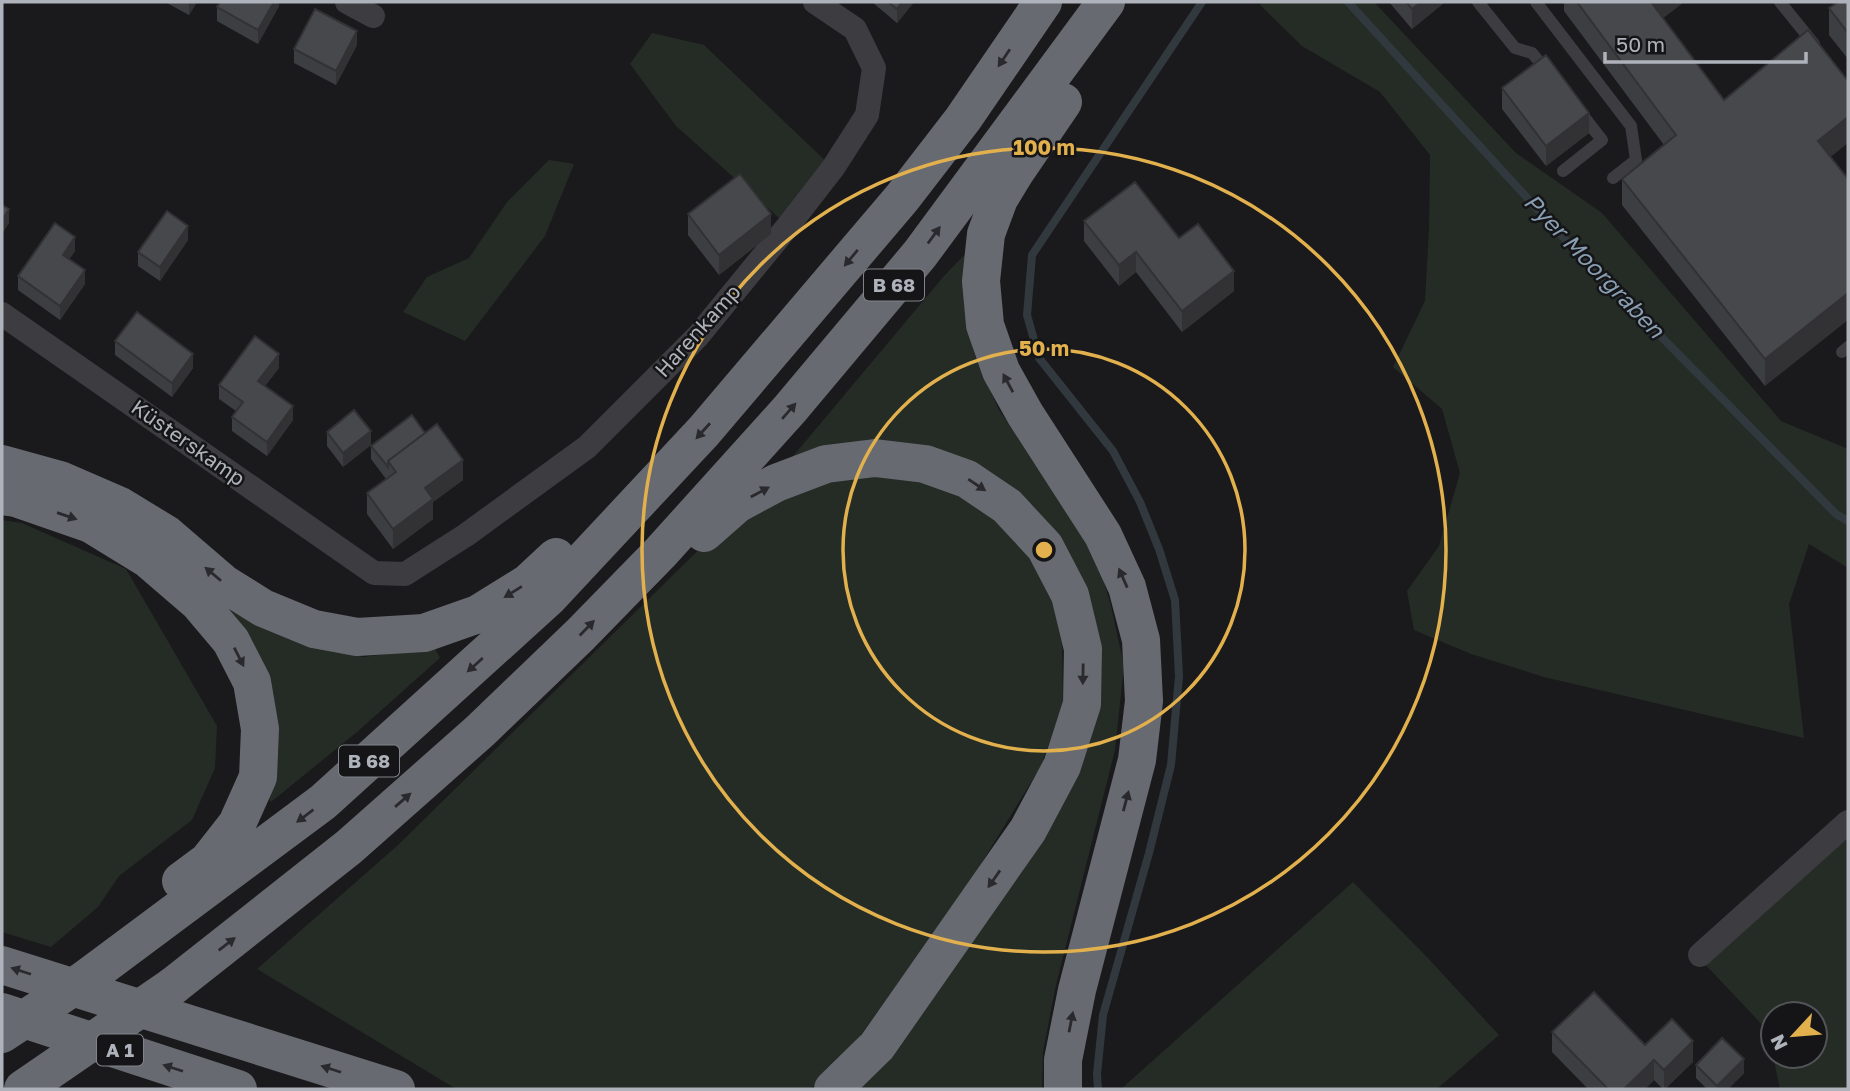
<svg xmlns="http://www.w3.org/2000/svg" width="1850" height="1091" font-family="'Golos Text',sans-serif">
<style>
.green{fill:#242c25}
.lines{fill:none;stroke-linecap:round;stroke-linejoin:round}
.stream{stroke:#31393f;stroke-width:8}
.lane{stroke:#3c3c41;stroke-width:12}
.street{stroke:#3c3c41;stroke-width:24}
.highway{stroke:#686a71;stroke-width:38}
.highway-bridge{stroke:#686a71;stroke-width:38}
.wall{fill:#3d3e41}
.shaded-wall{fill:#323235}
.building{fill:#47484c;stroke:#323235;stroke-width:2}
.oneway{fill:#2a2a2e}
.ring{fill:none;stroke:#e2b14d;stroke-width:3.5}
.labels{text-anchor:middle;stroke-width:5;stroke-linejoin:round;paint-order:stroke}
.shield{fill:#151517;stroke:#808389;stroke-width:2}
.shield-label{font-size:19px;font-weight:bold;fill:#aeb2ba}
.street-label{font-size:21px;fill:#aeb2ba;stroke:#151517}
.water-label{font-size:23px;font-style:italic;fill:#899eb1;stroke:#151517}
.centre{fill:#e2b14d;stroke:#151517;stroke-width:3.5}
.ring-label{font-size:21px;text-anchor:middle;font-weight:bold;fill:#e2b14d;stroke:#151517;stroke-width:5;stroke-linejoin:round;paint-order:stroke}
</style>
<rect width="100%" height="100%" fill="#1a1a1c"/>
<path class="green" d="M1262 2H1374L1516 153 1602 213 1781 421 1848 449V568L1809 544 1789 604 1804 738 1544 677 1471 654 1414 630 1407 591 1439 546 1460 473 1442 409 1393 367 1425 301 1429 229 1430 155 1380 92 1302 46 1260 5Z
M652 33 704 45 833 168 788 226 676 126 630 64Z
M549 160 574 164 545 236 465 341 403 312 427 277 469 258 507 202Z
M970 249 964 306 975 356 999 410 1064 504 1096 555 1111 606 1124 666 1115 750 1056 985 1043 1052 1042 1089H851L1022 861 1091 625 976 472 789 461 944 276Z
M852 467 928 476 982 508 1022 544 1049 585 1062 644 1063 703 1041 766 951 913 836 1069 810 1089H461L453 1087 257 969 398 845 727 522Z
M2 520 22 523 126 569 217 726 215 768 192 820 119 876 98 907 51 947 2 932Z
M194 579 293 640 363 657 435 648 440 658 357 732 271 802 265 794 271 773Z
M1848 830V1089H1780L1773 1056H1815V1014H1773V1032H1769L1701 960Z
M1353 882 1426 956 1499 1035 1437 1089H1121Z"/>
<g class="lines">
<path class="stream" d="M1348 2 1562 236 1836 514 1848 521
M1098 1089 1097 1074 1103 1015 1149 853 1171 765 1179 676 1175 600 1159 549 1140 502 1113 451 1039 358 1027 315 1032 255 1202 2"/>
<path class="lane" d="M1478 2 1515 48 1532 53 1547 71
M1536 2 1631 126 1636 160 1613 178
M1780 2 1814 44
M1563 171 1602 140 1581 113
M1842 352 1848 347"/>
<path class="street" d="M347 2 373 16
M2 314 374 573 405 574 466 535 587 447 698 336 788 226 833 168 867 115 874 68 855 29 815 2
M1700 955 1848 822"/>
<path class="highway" d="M2 464 60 480 120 506 166 534 223 583 263 608 314 629 357 637 424 633 478 614 528 583 556 557
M2 496 16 498 91 524 148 559 198 602 231 641 252 682 260 729 258 777 237 824 208 861 181 881
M704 533 737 504 776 483 826 464 875 458 925 464 967 479 1007 506 1045 547 1070 595 1083 649 1082 704 1062 766 1028 830 877 1046 833 1089
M2 965 396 1089
M84 980 323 802 548 598 704 431 902 198 963 119 1043 2
M173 986 349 847 480 731 580 635 661 552 790 409 920 254 1106 2
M2 1012 238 1089
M1063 1089V1060L1077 990 1137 760 1144 701 1141 640 1127 587 1103 535 1025 414 1001 371 985 325 981 281 986 234 999 199 1016 171 1063 102"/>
<path class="highway-bridge" d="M2 1034 84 980
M23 1089 173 986"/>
</g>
<path class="wall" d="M165 2H197L189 15Z
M279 2V6L258 44 217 21V7Z
M872 2H914L897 23Z
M1389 2H1445L1412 29Z
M1564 2H1684L1663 18 1724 100 1831 157 1765 386 1622 205V179L1664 145 1564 11Z
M1848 2V59L1829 35V8Z
M357 45 336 85 294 63V49Z
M1502 88 1589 133 1546 166 1502 109Z
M688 214 771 234 719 275 688 235Z
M1084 221 1179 238 1234 291 1182 332 1136 272 1119 286 1084 241Z
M188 240 160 281 138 266V252Z
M75 251 69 259 85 284 60 320 18 290V276Z
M115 341 193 368 172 397 115 355Z
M279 368 265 386 293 420 267 456 232 431V417L236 411 219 399V385Z
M327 432 371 445 343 467 327 446Z
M371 446 463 480 433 502V519L393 549 367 514V493L386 479 371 459Z
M1552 1032 1645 1045 1693 1062 1665 1089H1663L1654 1080 1645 1089H1588L1552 1052Z
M1696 1065 1744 1073 1728 1089H1707L1696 1078Z"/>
<path class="shaded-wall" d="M189 2H197L189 15Z
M274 2H279V6L258 44V30Z
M902 2H914L897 23V9Z
M1421 2H1445L1412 29V9Z
M1650 2H1684L1650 27Z
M357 31V45L336 85V71Z
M1589 113V133L1546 166V146Z
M1848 117V143L1818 167V141Z
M9 209V223L2 234V220Z
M771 214V234L719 275V255Z
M188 226V240L160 281V267Z
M75 237V251L63 269V255Z
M1136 252V272L1119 286V265Z
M85 270V284L60 320V306Z
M1234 271V291L1182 332V311Z
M1848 293V320L1765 386V359Z
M193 354V368L172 397V383Z
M279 354V368L258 395V381Z
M293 406V420L267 456V442Z
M371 431V445L343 467V453Z
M463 460V480L433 502V519L393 549V529L425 488Z
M1693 1041V1062L1664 1089V1070Z
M1744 1059V1073L1728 1089H1717V1086Z
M1654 1060V1080L1645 1089H1624Z"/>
<path class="building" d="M220 2H274L258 30 217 7Z
M888 2H902L897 9Z
M1406 2H1421L1412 9Z
M1577 2H1651L1724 100 1808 30 1848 81V117L1818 141 1848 179V293L1765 359 1622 179 1676 135Z
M1838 2H1848V33L1829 8Z
M315 9 357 31 336 71 294 49Z
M1546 55 1589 113 1546 146 1502 88Z
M740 174 771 214 719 255 688 214Z
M1135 182 1179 238 1198 224 1234 271 1182 311 1136 252 1119 265 1084 221Z
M2 205 9 209 2 220Z
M167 211 188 226 160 267 138 252Z
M55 223 75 237 63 255 85 270 60 306 18 276Z
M137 312 193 354 172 383 115 341Z
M255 336 279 354 258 381 293 406 267 442 232 417 243 402 219 385Z
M354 410 371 431 343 453 327 432Z
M412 415 425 433 388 461V467L371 446Z
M437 424 463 460 425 488 433 499 393 529 367 493 396 472 388 461Z
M1594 992 1645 1045 1672 1019 1693 1041 1664 1070 1654 1060 1624 1089H1608L1552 1032Z
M1722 1038 1744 1059 1717 1086 1696 1065Z"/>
<defs><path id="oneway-solid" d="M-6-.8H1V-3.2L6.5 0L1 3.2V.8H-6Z" transform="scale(1.75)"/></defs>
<g class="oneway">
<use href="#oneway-solid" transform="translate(1004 58) rotate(124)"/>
<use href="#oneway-solid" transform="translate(934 235) rotate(-54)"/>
<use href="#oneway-solid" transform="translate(851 258) rotate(130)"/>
<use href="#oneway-solid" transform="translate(1008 383) rotate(-118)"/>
<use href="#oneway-solid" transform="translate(789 411) rotate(-49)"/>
<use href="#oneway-solid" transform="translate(703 431) rotate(132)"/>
<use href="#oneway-solid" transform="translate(977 485) rotate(34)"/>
<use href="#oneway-solid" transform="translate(760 492) rotate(-28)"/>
<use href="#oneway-solid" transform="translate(67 516) rotate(19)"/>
<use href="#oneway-solid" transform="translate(213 574) rotate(-140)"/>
<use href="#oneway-solid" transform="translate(1123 578) rotate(-114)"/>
<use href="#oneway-solid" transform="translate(513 592) rotate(148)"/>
<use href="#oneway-solid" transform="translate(587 628) rotate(-46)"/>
<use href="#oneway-solid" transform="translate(239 657) rotate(63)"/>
<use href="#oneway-solid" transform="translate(475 665) rotate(138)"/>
<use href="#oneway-solid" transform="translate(1083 674) rotate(91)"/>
<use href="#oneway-solid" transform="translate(403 800) rotate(-41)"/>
<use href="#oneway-solid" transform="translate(1126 801) rotate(-75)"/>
<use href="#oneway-solid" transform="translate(305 816) rotate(143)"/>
<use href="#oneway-solid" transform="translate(994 879) rotate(125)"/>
<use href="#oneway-solid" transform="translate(227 944) rotate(-38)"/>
<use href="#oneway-solid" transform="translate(21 971) rotate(-162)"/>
<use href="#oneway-solid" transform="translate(1071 1022) rotate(-79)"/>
<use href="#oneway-solid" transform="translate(173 1068) rotate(-162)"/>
<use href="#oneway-solid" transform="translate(331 1069) rotate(-162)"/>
</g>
<g class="ring">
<circle cx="1044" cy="550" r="201"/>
<circle cx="1044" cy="550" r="402"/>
</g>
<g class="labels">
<g class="shield">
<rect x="864" y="269.5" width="60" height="31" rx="5"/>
<rect x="339" y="745.5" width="60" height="31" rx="5"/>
<rect x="97" y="1034.5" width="46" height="31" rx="5"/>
</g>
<g class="shield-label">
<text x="894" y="292">B 68</text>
<text x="369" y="768">B 68</text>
<text x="120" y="1057">A 1</text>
</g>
<g class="street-label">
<text transform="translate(698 331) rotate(-48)" y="7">Harenkamp</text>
<text transform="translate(188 443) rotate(35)" y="7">Küsterskamp</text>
</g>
<g class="water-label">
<text transform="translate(1594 266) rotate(46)" y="8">Pyer Moorgraben</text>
</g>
</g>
<circle cx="1044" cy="550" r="10" class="centre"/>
<g class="ring-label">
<text x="1044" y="155">100 m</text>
<text x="1044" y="356">50 m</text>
</g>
<rect width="1850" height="1091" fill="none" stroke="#aeb2ba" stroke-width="7"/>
<g transform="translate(1794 1035) rotate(244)"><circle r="33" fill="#151517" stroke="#525458" stroke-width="2"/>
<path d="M0-5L12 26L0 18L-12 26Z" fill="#e2b14d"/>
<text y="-10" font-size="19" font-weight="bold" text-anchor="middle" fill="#aeb2ba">N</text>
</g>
<path d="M1605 52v10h201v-10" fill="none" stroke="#aeb2ba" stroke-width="3.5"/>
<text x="1616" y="52" font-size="21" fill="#aeb2ba" stroke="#151517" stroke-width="5" paint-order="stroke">50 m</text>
</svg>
